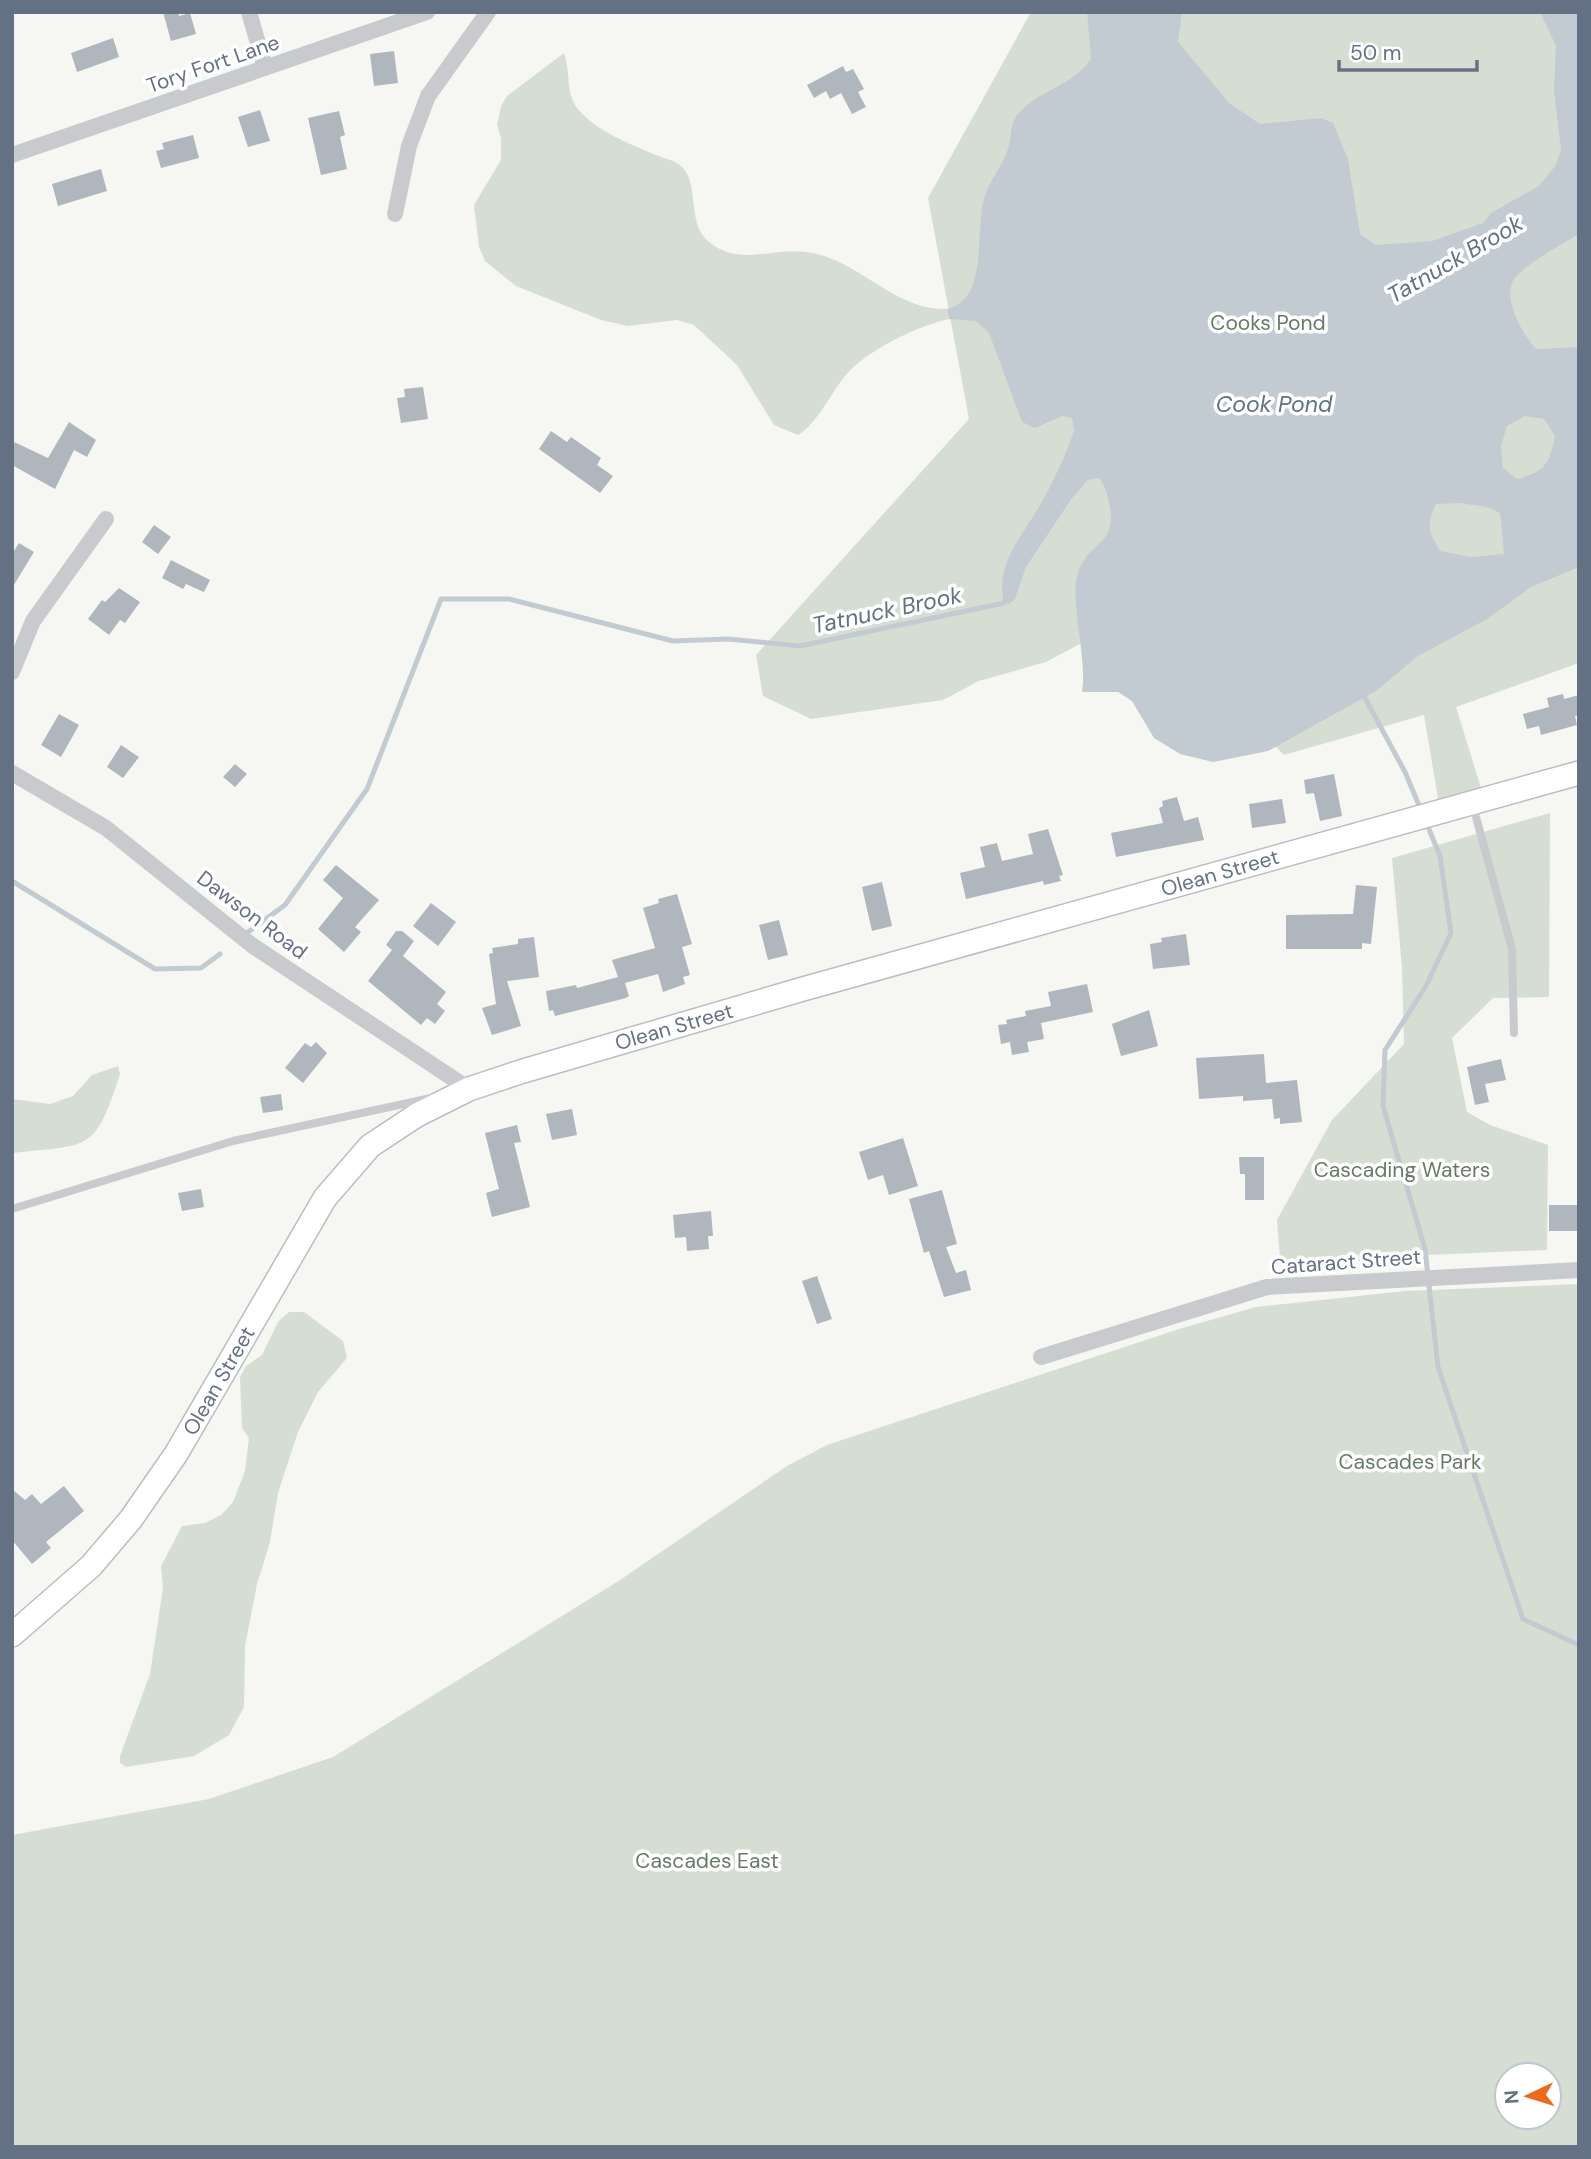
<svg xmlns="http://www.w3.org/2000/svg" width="1591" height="2159" font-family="'DM Sans',sans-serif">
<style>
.green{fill:#d6ded3;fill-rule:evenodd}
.water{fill:#c3cbd2;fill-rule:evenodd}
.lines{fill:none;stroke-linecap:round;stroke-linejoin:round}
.stream{stroke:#c3cbd2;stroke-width:5}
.building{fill:#b0b6bd}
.secondary-casing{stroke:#babdc2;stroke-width:26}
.lane{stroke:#c8cace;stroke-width:8}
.street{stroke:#c8cace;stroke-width:16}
.secondary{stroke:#fff;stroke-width:23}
.labels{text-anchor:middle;stroke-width:7;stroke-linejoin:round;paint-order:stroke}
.street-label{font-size:21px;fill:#647185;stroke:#fff}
.park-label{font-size:21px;fill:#647c63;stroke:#fff}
.water-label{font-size:23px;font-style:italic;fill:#5f7382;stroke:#fff}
</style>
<rect width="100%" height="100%" fill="#f6f6f2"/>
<path class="green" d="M1031 12H1579V663L1456 707 1482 791 1439 804 1424 715 1284 755 1209 680 1091 638 1046 662 979 681 943 700 811 719 763 696 756 655 969 419 928 198Z
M564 53C571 71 565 93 578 109 596 131 630 144 656 155 663 158 674 160 680 165 701 182 685 222 709 242 739 267 773 247 807 252 859 259 894 311 947 309L949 319C917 326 867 350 845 376 831 393 817 424 798 435L774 425 737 365 694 325 677 320 628 326 601 320 516 286 485 261 479 247 474 205 501 160V138L497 125 501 106 507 96Z
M1550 813 1549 997 1493 998 1452 1038 1467 1112 1490 1125 1548 1145 1547 1250 1402 1256 1281 1271 1277 1220 1332 1120 1404 1044 1402 968 1392 858Z
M118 1066 120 1074C94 1153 92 1144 12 1153V1099L50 1104 73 1096 92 1075Z
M1579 1284V2147H12V1835L209 1799 333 1757 617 1582 787 1466 827 1445 1179 1329 1256 1307 1405 1291ZM1507 2075H1549V2117H1507Z
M289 1312H304L343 1341 347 1358 318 1392 298 1432 278 1493 270 1542 257 1584 245 1646 244 1707 229 1735 194 1756 126 1767 120 1763V1756L150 1674 163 1588 161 1566 182 1526 205 1523 221 1515 233 1502 245 1471 249 1438 242 1428 240 1377 246 1366 262 1355 278 1322Z"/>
<path class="water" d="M1087 12H1182L1178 42 1229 103 1260 124 1321 118 1333 123 1348 159 1360 234 1376 245 1432 241 1483 223 1491 213 1539 186 1556 165 1561 150 1554 91 1556 46 1540 12H1579V234C1565 243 1517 268 1512 283 1505 305 1523 334 1536 349L1579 347V567L1531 587 1487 619 1418 656 1376 691 1268 751 1213 762 1180 754 1154 738 1132 701 1118 692H1082C1088 657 1067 596 1080 567 1093 541 1115 544 1110 508 1108 497 1106 487 1099 478L1088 480 1072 498 1026 567 1015 599 1009 604 1004 603C994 563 1025 533 1043 500 1055 478 1066 454 1074 431L1072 418 1062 416 1035 428 1022 422 989 333 976 321 949 319 947 309C991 300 973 224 986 193 991 178 1003 165 1008 149 1012 137 1009 124 1018 114 1038 90 1073 86 1091 59ZM1525 416 1544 419 1555 436C1549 465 1545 471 1517 479L1503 468 1501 446 1507 426ZM1459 503 1488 507 1500 513 1504 554 1471 557 1440 551C1428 530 1426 525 1436 504Z"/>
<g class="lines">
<path class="stream" d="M1365 698 1405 772 1421 810
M1426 822 1440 856 1451 933 1426 986 1385 1050 1383 1106 1425 1249 1438 1367 1523 1619 1579 1645
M12 881 155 969 201 968 220 954
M248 932 285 905 367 789 441 599H509L673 641 728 639 800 646 1004 603 1006 599"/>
</g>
<path class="building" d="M163 12H178L179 16 190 13 196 34 171 41Z
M113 38 119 57 77 72 71 53Z
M394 51 398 83 374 86 370 54Z
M843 66 846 72 853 69 864 89 858 92 866 107 852 114 841 93 830 99 826 91 814 98 807 85Z
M260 110 270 141 248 147 238 117Z
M339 111 345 135 340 137 347 169 321 175 308 118Z
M193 135 199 158 161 168 156 151 164 149 162 143Z
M101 169 107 191 58 206 52 184Z
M423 387 428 419 401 423 397 398 405 397 404 389Z
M69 422 96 440 87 457 74 450 55 489 12 465V441L48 458Z
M551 431 567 442 571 437 601 458 597 465 613 476 600 493 539 449Z
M154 525 171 537 158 554 142 542Z
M19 543 34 552 12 588V554Z
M171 560 210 580 204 592 186 584 183 589 162 578Z
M119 588 140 602 125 623 120 620 109 635 88 619 102 600 105 602Z
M1563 694 1564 699 1579 695V715L1575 716 1577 725 1541 735 1539 726 1527 729 1523 714 1549 707 1547 698Z
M59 714 79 725 61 757 41 745Z
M121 745 139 757 123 778 107 767Z
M235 764 247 774 235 787 223 777Z
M1334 774 1342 816 1320 821 1314 793 1306 794 1304 780Z
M1177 797 1184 821 1198 817 1204 840 1116 857 1111 833 1163 823 1159 808 1163 806 1162 801Z
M1282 799 1286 823 1252 828 1249 804Z
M1048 829 1063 875 1059 876 1061 881 1044 885 1043 881 966 899 960 873 985 867 980 847 997 843 1002 861 1033 854 1028 834Z
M336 865 379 900 355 927 361 932 344 952 318 929 343 898 323 880Z
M882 882 892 926 872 931 862 887Z
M1356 885 1377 887 1371 944 1362 943V949H1286V915L1353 914Z
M677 894 692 944 682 947 690 975 683 977 685 984 663 992 658 974 625 983 629 996 626 998 555 1016 553 1010 549 1011 546 991 576 985 577 988 618 977 612 960 655 948 643 908 659 903 658 899Z
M431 903 456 922 438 946 413 926Z
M779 920 788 955 768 960 759 925Z
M396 931H402L414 941 403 956 446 992 437 1004 445 1011 435 1024 427 1018 421 1025 368 981 392 950 386 945Z
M1186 934 1190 965 1153 969 1150 944 1162 942 1161 938Z
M534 937 539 977 507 981 521 1026 492 1035 482 1008 496 1004 489 954 493 953 492 948 518 944V939Z
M1087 984 1093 1012 1041 1023 1044 1039 1027 1042 1029 1052 1012 1055 1010 1042 1001 1044 998 1025 1007 1024 1006 1020 1026 1016 1025 1011 1051 1006 1048 992Z
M1149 1010 1158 1046 1121 1056 1112 1024Z
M316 1042 327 1053 303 1083 285 1068 305 1043 311 1047Z
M1264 1054 1266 1083 1297 1080 1302 1122 1280 1124V1118L1274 1119 1272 1099 1243 1101V1096L1199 1099 1196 1058Z
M1501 1059 1506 1080 1485 1084 1489 1102 1475 1105 1467 1067Z
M281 1094 283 1110 263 1113 260 1097Z
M572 1109 577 1135 552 1140 546 1114Z
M517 1125 521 1142 514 1143 530 1207 492 1217 486 1193 499 1189 485 1133Z
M903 1138 918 1186 889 1195 883 1175 868 1180 859 1152Z
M1239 1157H1264V1200H1245V1174H1240Z
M201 1189 204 1207 182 1211 178 1193Z
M942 1190 957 1244 946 1247 956 1273 966 1270 971 1290 944 1297 929 1251 924 1253 909 1199Z
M1549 1205H1579V1231H1549Z
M711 1211 713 1236H708L709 1249 687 1251 686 1237 675 1238 673 1215Z
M817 1276 832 1319 817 1324 802 1281Z
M64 1486 84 1511 46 1542 51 1548 32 1564 12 1540V1489L25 1500 32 1494 41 1504Z"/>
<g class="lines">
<defs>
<path id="secondary" d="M12 1635 91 1566 131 1519 176 1454 325 1198 370 1146 417 1115 469 1089 520 1072 803 989 1579 773"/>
</defs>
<use href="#secondary" class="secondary-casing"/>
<path class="lane" d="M1473 806 1512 949 1514 1033
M12 1209 233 1141 431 1098"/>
<path class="street" d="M249 12 265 68
M12 155 427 12
M395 214 409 146 428 96 488 12
M12 672 33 621 106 519
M12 773 106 828 253 946 469 1089
M1041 1357 1267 1287 1579 1270"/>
<use href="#secondary" class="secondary"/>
</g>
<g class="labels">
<g class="street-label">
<text transform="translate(213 64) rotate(-19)" y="7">Tory Fort Lane</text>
<text transform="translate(1220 873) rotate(-16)" y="7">Olean Street</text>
<text transform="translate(252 915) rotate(37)" y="7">Dawson Road</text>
<text transform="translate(674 1027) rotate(-16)" y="7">Olean Street</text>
<text transform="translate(1346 1262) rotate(-4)" y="7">Cataract Street</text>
<text transform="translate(219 1381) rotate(-60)" y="7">Olean Street</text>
</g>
<g class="park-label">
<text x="1268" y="330">Cooks Pond</text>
<text x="1402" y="1177">Cascading Waters</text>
<text x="1410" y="1469">Cascades Park</text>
<text x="707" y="1868">Cascades East</text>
</g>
<g class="water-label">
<text transform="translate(1455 259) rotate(-30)" y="8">Tatnuck Brook</text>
<text x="1274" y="412">Cook Pond</text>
<text transform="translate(887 610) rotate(-12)" y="8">Tatnuck Brook</text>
</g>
</g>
<rect width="1591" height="2159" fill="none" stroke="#647185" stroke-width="28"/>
<g transform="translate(1528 2096) rotate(266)"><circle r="33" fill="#ffffff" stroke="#c1c6ce" stroke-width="2"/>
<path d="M0-5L12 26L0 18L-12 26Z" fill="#eb6b1d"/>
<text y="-10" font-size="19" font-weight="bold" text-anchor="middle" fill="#647185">N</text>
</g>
<path d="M1339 60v10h138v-10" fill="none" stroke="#647185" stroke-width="3.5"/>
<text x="1350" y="60" font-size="21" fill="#647185" stroke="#ffffff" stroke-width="5" paint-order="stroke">50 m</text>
</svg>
